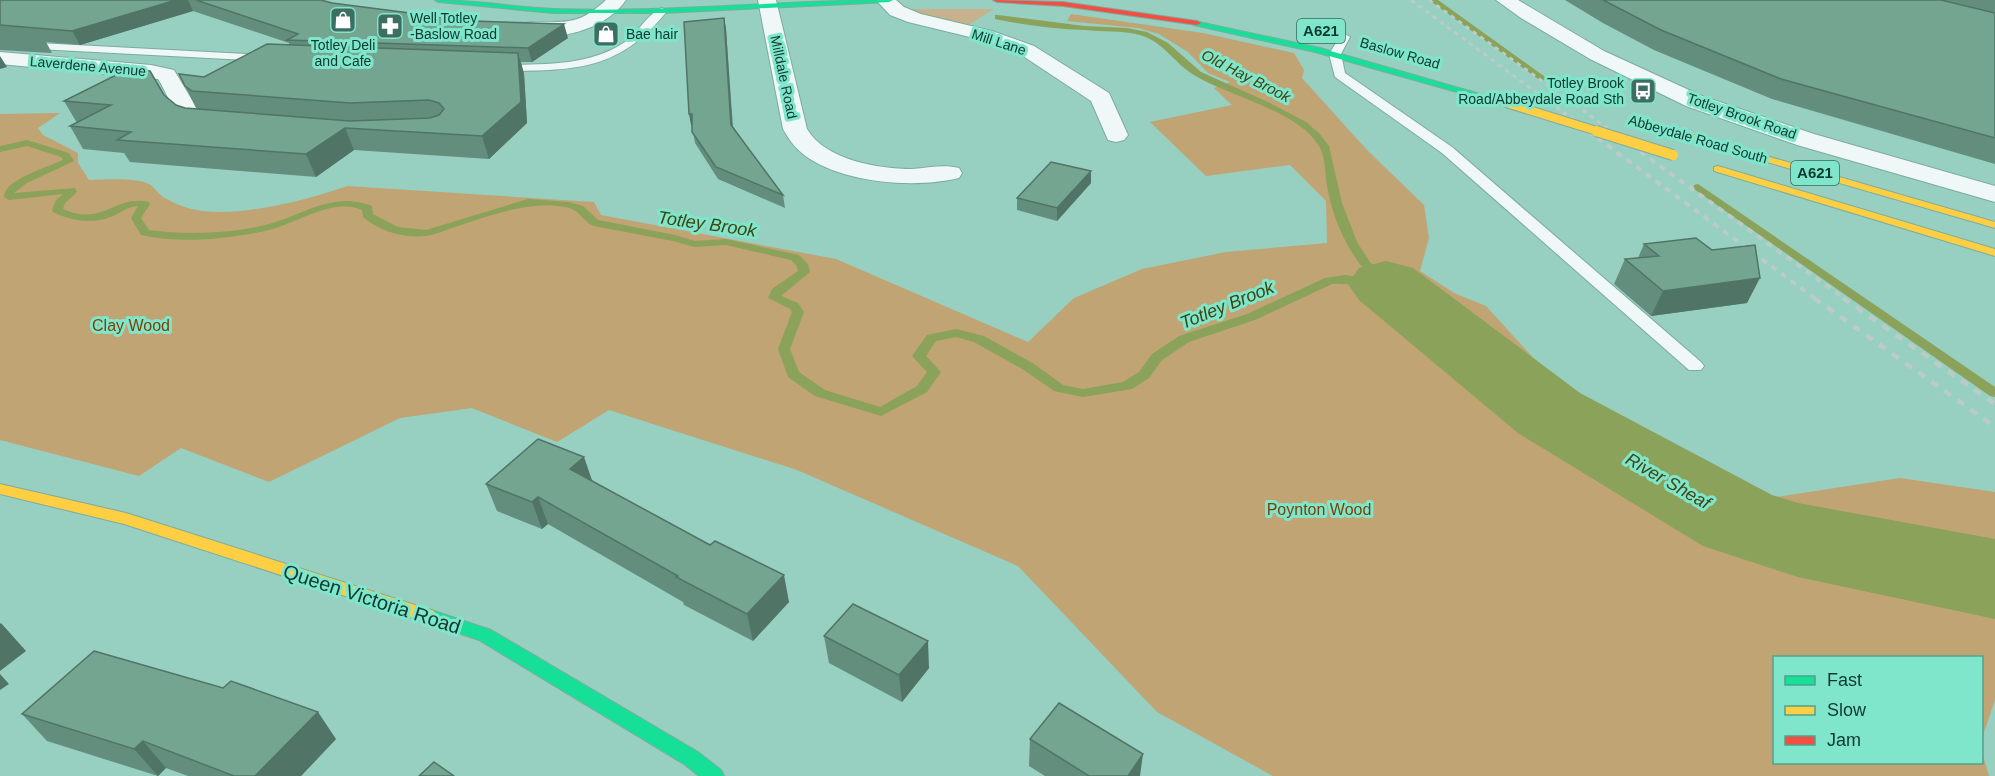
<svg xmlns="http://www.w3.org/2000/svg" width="1995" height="776" font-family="Helvetica,sans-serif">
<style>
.green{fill:#c6b28c}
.forest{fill:#c0a473}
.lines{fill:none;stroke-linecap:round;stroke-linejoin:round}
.stream{fill:#8aa25a;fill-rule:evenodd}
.river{fill:#8aa25a;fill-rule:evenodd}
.lane-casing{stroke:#7eab9f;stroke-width:2}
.street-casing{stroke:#7eab9f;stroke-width:2}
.fast-casing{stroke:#7eab9f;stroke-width:2}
.slow-casing{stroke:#7eab9f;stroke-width:2}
.jam-casing{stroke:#7eab9f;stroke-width:2}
.lane{fill:#eff8f6;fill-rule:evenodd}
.street{fill:#eff8f6;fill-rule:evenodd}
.fast{fill:#16e098;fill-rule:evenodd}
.slow{fill:#ffcf43;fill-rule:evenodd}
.jam{fill:#f24e42;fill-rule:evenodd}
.rail-far2{stroke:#bbccc8;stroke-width:3;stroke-dasharray:4.5 4.5;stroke-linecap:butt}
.rail-far1{stroke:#bbccc8;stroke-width:4;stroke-dasharray:6 6;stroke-linecap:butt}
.rail{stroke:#bbccc8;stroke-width:4.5;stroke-dasharray:8 8;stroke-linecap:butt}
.slow-bridge-far1-casing{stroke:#7eab9f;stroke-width:10;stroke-linecap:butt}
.slow-bridge-casing{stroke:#7eab9f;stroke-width:12;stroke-linecap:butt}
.slow-bridge-far1{stroke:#ffcf43;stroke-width:8}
.slow-bridge{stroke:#ffcf43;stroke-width:10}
.wall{fill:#638e7d}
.shaded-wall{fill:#507466}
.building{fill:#73a591;stroke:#507466;stroke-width:1.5}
.labels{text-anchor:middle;stroke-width:6;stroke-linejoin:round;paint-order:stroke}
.far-poi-label{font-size:14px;fill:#0c3a30;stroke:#80e6cb;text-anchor:start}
.far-street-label{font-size:14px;fill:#0c3a30;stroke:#80e6cb}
.shield{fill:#80e6cb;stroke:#2f6e5e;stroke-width:1.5}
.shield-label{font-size:15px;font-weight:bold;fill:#0c3a30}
.far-water-label{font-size:15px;font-style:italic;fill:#404512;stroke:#80e6cb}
.park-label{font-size:16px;fill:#7e3f04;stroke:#80e6cb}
.water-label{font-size:18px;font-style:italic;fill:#404512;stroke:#80e6cb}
.near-street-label{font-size:20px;fill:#0c3a30;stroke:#80e6cb}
</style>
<rect width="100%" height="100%" fill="#97cfc0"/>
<path class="green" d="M909 9H994L965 27 908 11Z"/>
<path class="forest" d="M1071 14 1203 33 1294 53 1304 70 1302 78 1367 150 1424 205 1429 238 1420 271 1454 293 1486 306 1555 382 1756 500 1900 478 1995 492V700L1982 738V658H1774V762H1982V752L1989 776H1273L1157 712 1018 566 797 470 609 410 557 442 472 408 400 418 269 482 181 448 139 476 0 440V114L60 113 38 128 43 135 78 153V163L89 180C107 180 132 177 149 184 154 187 158 193 163 197 171 202 187 209 197 210 238 218 308 200 347 186L594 202 601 215 836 259 1028 342 1074 298 1142 269 1226 252 1327 243 1326 201 1290 165 1206 176 1150 122 1232 105 1214 88 1230 82 1208 73 1188 52 1159 34 1138 28 1067 21Z"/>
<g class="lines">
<path class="stream" d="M1429 0H1438L1548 79 1541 81Z
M998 15 1084 26 1127 28 1147 32 1168 43 1201 72 1270 103 1306 122 1319 133 1329 146 1342 203 1357 242 1370 262 1392 284C1383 291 1346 282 1332 284L1255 320 1189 342 1162 360 1149 378 1132 389 1083 397 1054 391 1024 370 974 342 956 337 936 341 926 356 941 372 927 392 881 416 815 396 788 377 778 349 792 312 790 309 768 298 772 289 798 271 796 265 791 260 726 245 694 247 673 241 594 226C585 223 581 213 572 209 534 195 469 223 431 235 409 240 380 232 363 217L362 210C331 197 296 225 265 231 226 239 180 244 141 235L131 218 138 206C127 207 120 213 111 217 91 224 71 221 53 212L52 210 56 200 63 194 9 200 4 197C4 179 49 167 63 160L61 157 27 146 0 152V146L27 140 69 153 74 161 27 183 14 193 75 188 77 192 65 203 63 209C104 227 114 194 149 202L150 204 141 218 149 230C187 235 228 234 265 225 302 216 333 190 372 206L373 214 398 227 426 230 528 199 569 202 583 206 598 220 675 235 695 241 726 239 799 255 808 264 810 272 781 296 798 303 804 312 790 349 799 372 825 390 880 407 917 386 927 372 912 356 927 335 956 329 984 336 1034 364 1063 385 1083 389 1123 382 1139 372 1152 354 1179 336 1247 314 1325 278 1345 275 1373 279C1348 254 1333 220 1327 186 1325 174 1326 158 1319 146 1299 111 1228 96 1194 75 1174 63 1164 42 1140 35 1122 30 1103 32 1085 30 1056 29 1024 25 995 19V15Z
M1698 184 1995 387V397L1990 396 1694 189V185Z"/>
<path class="river" d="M1386 261 1413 268 1580 393 1772 495 1798 503 1995 539V619L1798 577 1703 546 1518 433 1359 300 1348 284 1359 268Z"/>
<defs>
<path id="lane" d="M662 8 667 11C618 73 572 70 499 71L493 68 499 65C541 64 588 67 625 42 638 33 648 13 662 8Z
M1345 34 1350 37 1341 54 1345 73 1452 147 1701 362 1704 366 1701 370H1689L1442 153 1335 77 1329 54 1341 35Z
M0 41 264 55 270 58 264 61 0 47Z"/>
<path id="street" d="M606 0H626C603 33 552 42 515 33L512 29 515 25C554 15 569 35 606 0Z
M758 0H776L807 129C825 160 879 169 912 169 928 168 944 164 959 168L962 173 959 178C914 189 840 183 803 154 794 147 789 139 783 129Z
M876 0H896L904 7 921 14 992 31 1034 46 1109 93 1128 135 1124 140 1116 142 1108 140 1091 101 1020 54 978 39 908 22 890 15Z
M1496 0H1518L1604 51 1702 96 1814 134 1995 186V202L1797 145 1686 106 1590 59 1521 18Z
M0 52 151 65 174 70 198 110 209 115 229 119 233 124 229 129C219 131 211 130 201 127 172 120 172 101 158 79L0 64Z"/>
<path id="fast" d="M435 0C475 0 514 7 554 9 667 13 780 0 893 0L889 2 662 13H553L439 2Z
M1194 21 1320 48 1511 103 1503 105 1315 52 1194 25Z
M428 609 491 630 698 752 721 770 724 776H699L684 764 479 640 422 621 420 616 422 611Z"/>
<path id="slow" d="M1635 118 1995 222V228L1632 123 1630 121Z
M1718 166 1995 249V256L1714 171V167Z
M0 484 126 513 434 611 436 616 434 621 428 623 124 524 0 494Z"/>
<path id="jam" d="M993 0 1063 2 1197 21 1201 23 1197 25 1063 6 997 2Z"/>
</defs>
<use href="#lane" class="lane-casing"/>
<use href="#street" class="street-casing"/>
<use href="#fast" class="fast-casing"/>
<use href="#slow" class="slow-casing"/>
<use href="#jam" class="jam-casing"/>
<use href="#lane" class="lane"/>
<use href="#street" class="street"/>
<use href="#fast" class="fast"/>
<use href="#slow" class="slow"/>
<use href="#jam" class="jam"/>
<path class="rail-far2" d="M1411 0 1590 132
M1429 0 1613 132"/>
<path class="rail-far1" d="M1588 131 1816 299
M1611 131 1845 299"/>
<path class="rail" d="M1814 298 1995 427
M1843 298 1995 404"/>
<defs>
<path id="slow-bridge-far1" d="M1506 103 1600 132"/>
<path id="slow-bridge" d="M1596 131 1673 155"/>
</defs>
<use href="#slow-bridge-far1" class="slow-bridge-far1-casing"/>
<use href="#slow-bridge" class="slow-bridge-casing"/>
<use href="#slow-bridge-far1" class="slow-bridge-far1"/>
<use href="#slow-bridge" class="slow-bridge"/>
</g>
<path class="wall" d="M0 0H321L332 3 568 38 532 62H521L524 74 527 123 489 159 354 150 316 177 130 162 124 153 83 149 70 126 77 123 64 101 164 95 176 105 185 108 198 109 196 108 179 74 204 77 289 45V43L193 11 80 45 46 42 52 53 0 50Z
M1565 0H1995V164L1772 99 1654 50 1603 23Z
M724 18 726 29 733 127 783 195 785 208 718 179 695 143 692 125H691Z
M1091 183 1057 221 1017 210V198Z
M1644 244 1712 250 1747 303 1651 316 1614 284 1625 259 1638 258Z
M592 482 789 602 753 641 684 605 683 602 548 524 542 529 497 511 486 484Z
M824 636 929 668 902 702 829 663Z
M22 714 336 739 301 776H188L166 768 158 776 47 741Z
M1030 739 1140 776H1045L1029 766Z"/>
<path class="shaded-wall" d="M176 0H188L193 11 80 45 72 31Z
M724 18 726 29 733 137 731 125Z
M564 24 568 38 532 62 528 48Z
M518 53 524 74 527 123 489 159 482 136Z
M0 56 7 67 0 69Z
M689 114H692L694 125H691Z
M345 128 354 150 316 177 306 154Z
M1091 171V183L1057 221V208Z
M1760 278 1747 303 1651 316 1663 291Z
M584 457 593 483 570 469Z
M538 497 548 524 542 529 532 502Z
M784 575 789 602 753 641 747 614Z
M1 623 26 651 0 671V624Z
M928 641 929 668 902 702 899 675Z
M0 674 9 684 0 690Z
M318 712 336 739 301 776H255Z
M143 741 166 768 158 776 134 749Z
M1143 754 1140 776H1128Z"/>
<path class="building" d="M0 0H176L72 31 0 25Z
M196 0H321L332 3 472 21 564 24 528 48 287 40 298 34Z
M1603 0H1941L1995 13V138L1781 79 1661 30Z
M724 18 731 125 783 195 716 167 692 132V114H689L684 22Z
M267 44 518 53 521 102 482 136 345 128 306 154 117 140 131 132 70 126 111 105 64 101 130 68 150 71 164 95 176 105 185 108 350 121 430 118 439 115 444 109 439 103 429 100 350 103 192 91 185 86 179 74 204 77Z
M1051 162 1091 171 1057 208 1017 198Z
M1696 238 1712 250 1755 245 1760 278 1663 291 1625 259 1659 256 1644 244Z
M538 439 584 457 570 469 710 545 715 541 784 575 747 614 676 577 678 576 538 497 532 502 486 484Z
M853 604 928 641 899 675 824 636Z
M94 651 223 688 231 681 318 712 255 776H234L143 741 134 749 22 714Z
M1059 703 1143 754 1128 776H1089L1030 739Z
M434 762 454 776H419Z"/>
<defs>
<symbol id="shop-square" viewBox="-11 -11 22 22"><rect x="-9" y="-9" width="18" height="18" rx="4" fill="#3d6e62" stroke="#80e6cb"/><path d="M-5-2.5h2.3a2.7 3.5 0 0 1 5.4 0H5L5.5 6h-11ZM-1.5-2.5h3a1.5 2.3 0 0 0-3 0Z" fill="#fff"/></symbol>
<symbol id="pharmacy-square" viewBox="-11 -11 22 22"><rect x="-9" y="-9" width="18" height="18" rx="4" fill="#3d6e62" stroke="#80e6cb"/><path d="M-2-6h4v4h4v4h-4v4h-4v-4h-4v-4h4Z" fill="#fff"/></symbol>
<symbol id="bus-square" viewBox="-11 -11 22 22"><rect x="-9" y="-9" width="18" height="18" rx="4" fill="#3d6e62" stroke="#80e6cb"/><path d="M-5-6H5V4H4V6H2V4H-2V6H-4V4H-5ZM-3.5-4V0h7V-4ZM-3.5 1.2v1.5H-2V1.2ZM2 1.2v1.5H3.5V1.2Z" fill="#fff"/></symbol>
</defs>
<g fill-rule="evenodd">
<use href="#shop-square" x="328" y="5" width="30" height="30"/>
<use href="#pharmacy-square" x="375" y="11" width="30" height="30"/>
<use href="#shop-square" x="591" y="19" width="30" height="30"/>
<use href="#bus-square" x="1628" y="76" width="30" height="30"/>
</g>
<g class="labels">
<g class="far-poi-label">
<text x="410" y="23">Well Totley<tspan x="410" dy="16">-Baslow Road</tspan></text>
<text x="626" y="39">Bae hair</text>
<text x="343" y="50" text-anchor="middle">Totley Deli<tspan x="343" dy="16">and Cafe</tspan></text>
<text x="1624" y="88" text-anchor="end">Totley Brook<tspan x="1624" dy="16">Road/Abbeydale Road Sth</tspan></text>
</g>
<g class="far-street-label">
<text transform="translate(999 42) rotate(18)" y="5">Mill Lane</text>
<text transform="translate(1400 53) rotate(16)" y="5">Baslow Road</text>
<text transform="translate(88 66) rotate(5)" y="5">Laverdene Avenue</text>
<text transform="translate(784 77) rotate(78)" y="5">Milldale Road</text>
<text transform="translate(1742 116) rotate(19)" y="5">Totley Brook Road</text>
<text transform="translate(1698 139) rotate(16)" y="5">Abbeydale Road South</text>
</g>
<g class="shield">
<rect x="1297" y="19" width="48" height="24" rx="4.5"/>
<rect x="1791" y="161" width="48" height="24" rx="4.5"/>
</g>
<g class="shield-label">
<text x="1321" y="36">A621</text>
<text x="1815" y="178">A621</text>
</g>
<g class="far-water-label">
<text transform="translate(1246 76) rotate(27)" y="5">Old Hay Brook</text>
</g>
<g class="park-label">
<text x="131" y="331">Clay Wood</text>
<text x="1319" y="515">Poynton Wood</text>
</g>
<g class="water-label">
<text transform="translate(707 224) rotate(8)" y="6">Totley Brook</text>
<text transform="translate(1227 305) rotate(-22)" y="6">Totley Brook</text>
<text transform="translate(1668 481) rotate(30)" y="6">River Sheaf</text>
</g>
<g class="near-street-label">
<text transform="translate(372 599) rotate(18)" y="7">Queen Victoria Road</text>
</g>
</g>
<rect x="1773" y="656" width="210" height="108" fill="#80e6cb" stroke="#52a18d" stroke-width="1.5"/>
<rect x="1785" y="676" width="30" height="9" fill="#16e098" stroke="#52a18d" stroke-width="1.5"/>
<text x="1827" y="686" font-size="18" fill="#0c3a30">Fast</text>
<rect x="1785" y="706" width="30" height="9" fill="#ffcf43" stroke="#52a18d" stroke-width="1.5"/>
<text x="1827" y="716" font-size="18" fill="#0c3a30">Slow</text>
<rect x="1785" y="736" width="30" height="9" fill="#f24e42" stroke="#52a18d" stroke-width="1.5"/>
<text x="1827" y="746" font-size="18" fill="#0c3a30">Jam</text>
</svg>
